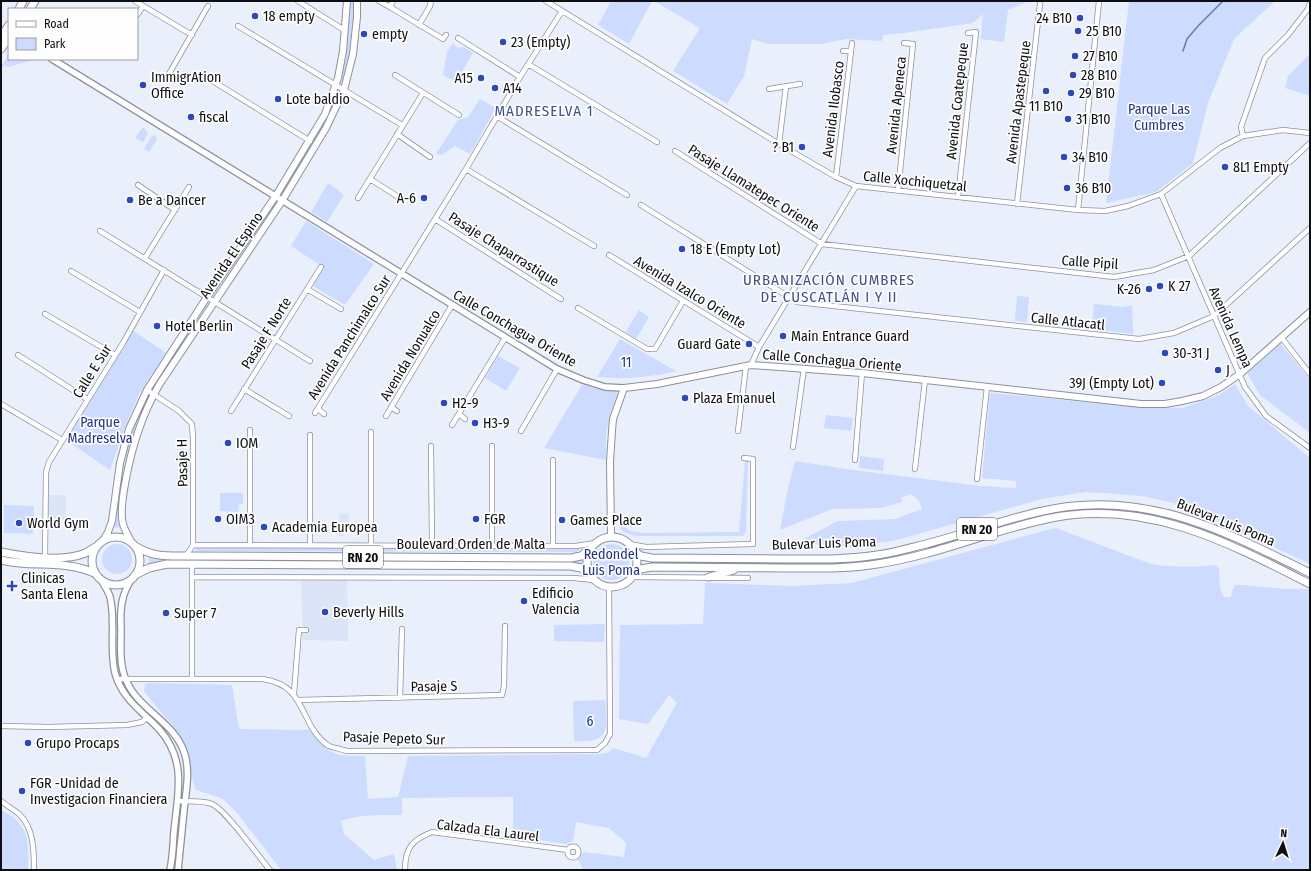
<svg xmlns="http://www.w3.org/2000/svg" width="1311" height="871" font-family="'Fira Sans Condensed',sans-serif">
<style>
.built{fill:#dce4f7}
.green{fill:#cddbff}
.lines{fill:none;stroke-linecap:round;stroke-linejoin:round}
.stream{stroke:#677aae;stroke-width:1.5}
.minor-casing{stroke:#8c919d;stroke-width:6}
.tertiary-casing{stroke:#8c919d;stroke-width:8}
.secondary-casing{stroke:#8c919d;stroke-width:8}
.primary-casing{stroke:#8c919d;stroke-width:9}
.trunk-casing{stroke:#8c919d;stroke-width:9}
.minor{stroke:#fff;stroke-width:4.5}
.tertiary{stroke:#fff;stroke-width:5.5}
.secondary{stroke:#fff;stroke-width:6}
.primary{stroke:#fff;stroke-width:7}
.trunk{stroke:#fff;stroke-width:7}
.poi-dot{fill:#2e48b9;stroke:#fdfdfd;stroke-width:1.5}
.labels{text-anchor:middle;stroke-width:3.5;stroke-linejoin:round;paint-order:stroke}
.shield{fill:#fdfdfd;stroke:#565659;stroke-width:1}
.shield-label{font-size:13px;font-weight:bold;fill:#0e0f13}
.poi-label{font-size:14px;fill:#0e0f13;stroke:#fdfdfd;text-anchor:start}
.street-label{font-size:14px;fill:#0e0f13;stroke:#fdfdfd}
.park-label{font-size:14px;fill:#203487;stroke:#fdfdfd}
.neighbourhood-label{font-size:15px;letter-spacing:1px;fill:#3e528d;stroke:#fdfdfd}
</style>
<rect width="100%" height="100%" fill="#eaeffc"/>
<path class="built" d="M47 495H66V520L48 521Z
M339 514H349V532L342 536H339Z
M347 579 348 641 303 640 301 581Z"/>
<path class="green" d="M348 1H353C357 25 351 52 345 75L339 74Z
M611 1H652L629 44 598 25Z
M654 1H1029L1008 10 1004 42 981 39 983 14 973 23 904 33 883 35 882 41 846 39 820 44H768L752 39 744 76 727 104 673 71 700 28Z
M1129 1H1275L1234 39 1208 103 1193 163 1156 192 1106 203Z
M453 43 458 48 464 47 473 53 456 82 443 75 447 52Z
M9 54V59H37L8 67 4 65 1 70V67Z
M1310 54V96L1285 88 1288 76Z
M333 99H335C335 103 332 108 331 113L302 163 286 187 284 185 313 141Z
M480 99 496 108 470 154 455 146 442 155 436 154 458 120 468 117Z
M143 127 148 133 143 142 135 138Z
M154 135 157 137V139L149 152 144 149 152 136Z
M328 183 344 195 327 222 311 212Z
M306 221 374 264 345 305 313 286 323 267 291 246Z
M1017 296 1029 297 1027 322 1015 321Z
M1094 304 1123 307 1132 305 1133 334 1091 329Z
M639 310 649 317 636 339 626 332Z
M131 329 166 353 139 394 126 424 110 470 66 440 91 398 111 368Z
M620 339 676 371C650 378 624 379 597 377Z
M1280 343 1310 380V433L1260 395 1247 373Z
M498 356 520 368 506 391 485 378Z
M583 383 590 387 616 391 618 394 611 412 606 434V460L544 448Z
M1235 384 1248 406 1310 458V564L1187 506 1142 496 1086 492 1042 499 893 541 827 548 816 544 796 543 838 521 895 519 922 509 919 501 911 494 901 498 902 502 881 508 832 509 780 530 787 492 795 461 846 469 981 486 1016 488V481L982 478 990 393 1140 407 1183 408 1219 395Z
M143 400 145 402C133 436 118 473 119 510 120 516 121 522 122 528L112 527 118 484 127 441Z
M826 415 853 418 851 431 824 428Z
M860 456 884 459 883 471 859 468Z
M748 459 746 532 743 536H640C624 535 616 530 617 513H618L621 525 631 531 644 533 739 532 745 461Z
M220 493H243V504H239L238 512 220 511Z
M4 505 34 506 33 534 4 533Z
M1056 528 1151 564C1171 567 1194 568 1214 565L1219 568 1220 588 1224 597H1231L1232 591 1235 585H1243L1286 589H1308L1310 590V870H583L578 860 583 852 624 857 626 843 609 828 576 822 573 841 566 844 513 836V797L402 798V815C382 815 360 814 341 821L344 834 374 860 394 854 397 870H281L237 813 224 800 218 797 196 790C190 777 192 761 187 748 177 726 158 711 144 691L145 685 148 683 232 685 239 729 309 730C317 739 327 752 340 755 348 756 357 756 365 756L368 799 398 797 408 756 600 754 607 753 613 748 646 758 677 703 669 695 648 724 619 719 620 625 703 624 705 583 793 586 852 583 1051 529Z
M102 559a15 15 0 1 1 30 0a15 15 0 1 1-30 0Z
M593 562a18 18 0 1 1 36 0a18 18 0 1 1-36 0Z
M196 546 585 547 576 552 196 551Z
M148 556 160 559 368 561 583 558V566L161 562 149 564Z
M605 624 604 642 554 641V625Z
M605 700C607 731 611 743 574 741L573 701Z
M1 810C30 824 29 842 28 870H1Z"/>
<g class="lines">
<path class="stream" d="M1183 51 1187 39 1198 26 1223 1"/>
<defs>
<path id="minor" d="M135 1 192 35
M298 1 344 30
M379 1 390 7 393 1
M546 1 779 144 836 177 856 186 1078 210 1105 211 1128 206 1161 194 1220 148 1243 136 1283 130 1310 133
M390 7 443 39 446 35
M137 15 143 6
M419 25 430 6 431 1
M238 26 402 125
M458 38 520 77
M843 51H851
M528 64 657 142
M170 72 208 6
M395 75 459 115
M211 80 310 141
M769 89 800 84
M498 117 627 195
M397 134 430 157
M1243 136 1241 127 1265 58 1288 35 1308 9 1310 3
M779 144 786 86
M675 151 822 244 1114 277 1154 270 1189 256 1310 143
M466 169 594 246
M836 177 852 43
M370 179 400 198
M138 185 175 210
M898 191 913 44 904 43
M1161 194 1245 387 1266 416 1310 448
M958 197 976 32 968 33
M358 198 423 93
M1017 204 1040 4
M641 205 797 302 1139 339 1174 333 1214 316 1310 228
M1078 210 1099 1
M435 219 561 299
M100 231 310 361
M609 255 759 347
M145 258 189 187
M71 271 140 312
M307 289 341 309
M578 308 647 349H655L683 301
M45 314 115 355
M1281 337 1310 374
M18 355 87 399
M751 365 759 347 856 186
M244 389 289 416
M147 390 179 411 192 424 193 438V545L186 556
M1 404 62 440
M391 407 397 411
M318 409 324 414
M231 411 321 267
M315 413 466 169 520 77 562 11
M459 414 465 419
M386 416 452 305
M452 425 505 338
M521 431 557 369
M738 431 746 366
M310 435V545
M431 446 432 545
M793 447 804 368
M855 460 862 373
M915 469 925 380
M977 479 987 387
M629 544 646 547 753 544V459L744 458
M193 545 553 546H576L595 543
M250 545V430
M371 545V432
M492 546V446
M553 546V460
M45 557 46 472 49 462 123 343 164 270
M192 577 574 578 594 580
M631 577 748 578
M117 679H263C295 684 298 702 312 728 316 734 322 742 329 746 334 748 341 749 347 751L597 750 605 743 610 734 609 586
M192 679V565
M294 693 299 630H306
M400 698 402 629
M297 700 502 695 504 686 505 626
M1 726 48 727 127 725 142 722 147 718
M1 801C7 806 13 809 19 814 34 828 34 851 34 870
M177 801C188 802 202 800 212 804 226 810 258 856 270 870
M567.5 852a5.5 5.5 0 1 1 11 0a5.5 5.5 0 1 1-11 0Z
M405 870C405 848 412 840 432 832L568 850"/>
<path id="tertiary" d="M52 59 557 369 583 380 605 387 624 388
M133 577C121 594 120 609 121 629 121 646 119 664 126 680 138 710 176 722 185 755 190 772 186 792 184 810 182 830 180 850 178 870
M100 578C103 584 108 590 110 597 116 619 109 649 115 673 122 699 142 711 159 729 187 760 178 793 174 831 173 844 173 857 170 870"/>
<path id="secondary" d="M611 537 610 462 612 431 613 419 624 388 657 384 751 365 862 373 1141 404H1165L1182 401 1203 396 1221 387 1240 374 1310 312
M103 541 108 532 112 521 120 463 129 429 147 390 207 297 275 197 325 114 338 78 343 51 347 1
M132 543C128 535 122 527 122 518 121 507 123 495 125 484 131 450 141 416 159 385L282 201 326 128 344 90 353 54 357 17V1"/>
<path id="primary" d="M19 9 23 1
M30 9 35 1
M1 37 9 25
M1 49 7 40V36L4 33"/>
<path id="trunk" d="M92 561a24 24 0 1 1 48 0a24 24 0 1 1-48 0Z
M587 562a25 25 0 1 1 50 0a25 25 0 1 1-50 0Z
M135 546C153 557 166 556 186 556L571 558 581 556 590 549
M634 551 641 556 652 558C696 558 740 559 785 559 815 559 846 560 877 555 893 553 910 548 926 544 964 534 1000 521 1038 512 1140 487 1221 529 1310 573
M1 552C25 557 59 562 83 554 88 552 92 549 97 546
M1 560C32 568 67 559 96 574
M635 570 652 567C696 567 741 568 785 568 815 568 847 569 877 564 937 555 992 530 1051 518 1146 499 1228 542 1310 584
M135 575 149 568 167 564 571 566 581 568 589 572
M709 577 734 570"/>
</defs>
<use href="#minor" class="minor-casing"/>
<use href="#tertiary" class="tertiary-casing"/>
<use href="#secondary" class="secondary-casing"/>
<use href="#primary" class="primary-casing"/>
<use href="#trunk" class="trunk-casing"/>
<use href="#minor" class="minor"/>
<use href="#tertiary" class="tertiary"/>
<use href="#secondary" class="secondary"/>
<use href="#primary" class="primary"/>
<use href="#trunk" class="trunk"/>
</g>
<g class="poi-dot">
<circle cx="255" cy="16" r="4"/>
<circle cx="1080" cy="18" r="4"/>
<circle cx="1078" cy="31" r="4"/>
<circle cx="364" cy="34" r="4"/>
<circle cx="503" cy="42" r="4"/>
<circle cx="1075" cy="56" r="4"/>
<circle cx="1073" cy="75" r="4"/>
<circle cx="481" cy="78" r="4"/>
<circle cx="143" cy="85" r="4"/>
<circle cx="495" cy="88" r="4"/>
<circle cx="1046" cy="91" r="4"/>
<circle cx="1071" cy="93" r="4"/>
<circle cx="278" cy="99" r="4"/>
<circle cx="191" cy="117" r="4"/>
<circle cx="1068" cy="119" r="4"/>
<circle cx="802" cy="147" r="4"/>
<circle cx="1064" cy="157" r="4"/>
<circle cx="1225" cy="167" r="4"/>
<circle cx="1067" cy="188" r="4"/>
<circle cx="424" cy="198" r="4"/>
<circle cx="130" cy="200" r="4"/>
<circle cx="682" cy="249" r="4"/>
<circle cx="1160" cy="286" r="4"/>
<circle cx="1149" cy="289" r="4"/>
<circle cx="157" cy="326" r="4"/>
<circle cx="783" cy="336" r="4"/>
<circle cx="749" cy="344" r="4"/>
<circle cx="1165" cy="353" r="4"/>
<circle cx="1218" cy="370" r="4"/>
<circle cx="1162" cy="383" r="4"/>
<circle cx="685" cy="398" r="4"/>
<circle cx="444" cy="403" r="4"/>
<circle cx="475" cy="423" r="4"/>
<circle cx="228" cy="443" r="4"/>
<circle cx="218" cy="519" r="4"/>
<circle cx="476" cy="519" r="4"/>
<circle cx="562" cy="520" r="4"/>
<circle cx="19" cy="523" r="4"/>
<circle cx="264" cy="527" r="4"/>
<path d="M10 580h4v4h4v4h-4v4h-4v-4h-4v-4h4z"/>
<circle cx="524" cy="601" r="4"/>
<circle cx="325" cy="612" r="4"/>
<circle cx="166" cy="613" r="4"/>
<circle cx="28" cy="743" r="4"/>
<circle cx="22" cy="791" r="4"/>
</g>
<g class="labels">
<g class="shield">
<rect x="957" y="518" width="40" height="22" rx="3"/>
<rect x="343" y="546" width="40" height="22" rx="3"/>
</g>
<g class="shield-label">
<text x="977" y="534">RN 20</text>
<text x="363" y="562">RN 20</text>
</g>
<g class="poi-label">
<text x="263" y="21">18 empty</text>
<text x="1072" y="23" text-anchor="end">24 B10</text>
<text x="1086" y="36">25 B10</text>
<text x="372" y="39">empty</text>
<text x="511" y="47">23 (Empty)</text>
<text x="1083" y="61">27 B10</text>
<text x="1081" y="80">28 B10</text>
<text x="151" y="82">ImmigrAtion<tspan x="151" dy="16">Office</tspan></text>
<text x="473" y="83" text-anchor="end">A15</text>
<text x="503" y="93">A14</text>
<text x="1079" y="98">29 B10</text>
<text x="286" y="104">Lote baldio</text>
<text x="1046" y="111" text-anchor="middle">11 B10</text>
<text x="199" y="122">fiscal</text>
<text x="1076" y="124">31 B10</text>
<text x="794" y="152" text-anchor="end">? B1</text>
<text x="1072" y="162">34 B10</text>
<text x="1233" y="172">8L1 Empty</text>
<text x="1075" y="193">36 B10</text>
<text x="416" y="203" text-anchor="end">A-6</text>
<text x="138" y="205">Be a Dancer</text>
<text x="690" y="254">18 E (Empty Lot)</text>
<text x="1168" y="291">K 27</text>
<text x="1141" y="294" text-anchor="end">K-26</text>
<text x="165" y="331">Hotel Berlin</text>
<text x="791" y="341">Main Entrance Guard</text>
<text x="741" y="349" text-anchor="end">Guard Gate</text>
<text x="1173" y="358">30-31 J</text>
<text x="1226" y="375">J</text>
<text x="1154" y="388" text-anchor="end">39J (Empty Lot)</text>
<text x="693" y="403">Plaza Emanuel</text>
<text x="452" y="408">H2-9</text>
<text x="483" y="428">H3-9</text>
<text x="236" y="448">IOM</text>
<text x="226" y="524">OIM3</text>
<text x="484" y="524">FGR</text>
<text x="570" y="525">Games Place</text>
<text x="27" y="528">World Gym</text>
<text x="272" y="532">Academia Europea</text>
<text x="21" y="583">Clinicas<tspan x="21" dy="16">Santa Elena</tspan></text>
<text x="532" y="598">Edificio<tspan x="532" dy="16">Valencia</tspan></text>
<text x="333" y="617">Beverly Hills</text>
<text x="174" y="618">Super 7</text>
<text x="36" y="748">Grupo Procaps</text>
<text x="30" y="788">FGR -Unidad de<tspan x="30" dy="16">Investigacion Financiera</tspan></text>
</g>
<g class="street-label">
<text transform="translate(957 101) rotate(-84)" y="5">Avenida Coatepeque</text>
<text transform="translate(1018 102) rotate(-83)" y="5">Avenida Apastepeque</text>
<text transform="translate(896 105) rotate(-84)" y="5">Avenida Apeneca</text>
<text transform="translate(833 109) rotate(-83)" y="5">Avenida Ilobasco</text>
<text transform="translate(915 181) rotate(6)" y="5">Calle Xochiquetzal</text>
<text transform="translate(754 188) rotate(32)" y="5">Pasaje Llamatepec Oriente</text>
<text transform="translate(504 249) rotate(32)" y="5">Pasaje Chaparrastique</text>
<text transform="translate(231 255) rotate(-56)" y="5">Avenida El Espino</text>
<text transform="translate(1090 262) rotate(4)" y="5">Calle Pipil</text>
<text transform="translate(690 292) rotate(31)" y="5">Avenida Izalco Oriente</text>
<text transform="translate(1068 321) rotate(6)" y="5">Calle Atlacatl</text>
<text transform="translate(1231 327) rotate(66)" y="5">Avenida Lempa</text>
<text transform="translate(515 328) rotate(30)" y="5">Calle Conchagua Oriente</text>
<text transform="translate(266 333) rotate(-58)" y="5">Pasaje F Norte</text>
<text transform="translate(349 337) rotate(-58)" y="5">Avenida Panchimalco Sur</text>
<text transform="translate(410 355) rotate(-59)" y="5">Avenida Nonualco</text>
<text transform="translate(832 360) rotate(5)" y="5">Calle Conchagua Oriente</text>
<text transform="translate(92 371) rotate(-58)" y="5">Calle E Sur</text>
<text transform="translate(182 463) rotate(-91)" y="5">Pasaje H</text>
<text transform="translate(1226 522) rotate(22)" y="5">Bulevar Luis Poma</text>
<text transform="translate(824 543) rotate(-2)" y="5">Bulevar Luis Poma</text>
<text x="471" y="549">Boulevard Orden de Malta</text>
<text transform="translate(434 686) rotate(-1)" y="5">Pasaje S</text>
<text transform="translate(394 738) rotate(2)" y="5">Pasaje Pepeto Sur</text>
<text transform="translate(488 830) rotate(7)" y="5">Calzada Ela Laurel</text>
</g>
<g class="park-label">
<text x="1159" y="114">Parque Las<tspan x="1159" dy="16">Cumbres</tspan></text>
<text x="626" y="367">11</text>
<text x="100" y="427">Parque<tspan x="100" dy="16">Madreselva</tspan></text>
<text x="611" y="559">Redondel<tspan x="611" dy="16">Luis Poma</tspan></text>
<text x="590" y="726">6</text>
</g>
<g class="neighbourhood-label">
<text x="544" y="116">MADRESELVA 1</text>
<text x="829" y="285">URBANIZACIÓN CUMBRES<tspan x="829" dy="17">DE CUSCATLÁN I Y II</tspan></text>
</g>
</g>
<rect width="1311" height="871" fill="none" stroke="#0e0f13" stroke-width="4"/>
<rect x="8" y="8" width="130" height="52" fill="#fdfdfd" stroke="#9d9e9f"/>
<rect x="16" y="21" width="20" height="6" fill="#ffffff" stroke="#9d9e9f"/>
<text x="44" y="28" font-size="12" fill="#0e0f13">Road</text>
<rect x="16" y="38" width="20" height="12" fill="#cddbff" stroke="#9d9e9f"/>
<text x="44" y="48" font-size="12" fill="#0e0f13">Park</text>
<g transform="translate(1283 843) rotate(4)" stroke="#fdfdfd" stroke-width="3" paint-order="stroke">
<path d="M0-3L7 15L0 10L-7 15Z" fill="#0e0f13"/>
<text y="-6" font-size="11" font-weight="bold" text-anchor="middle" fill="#0e0f13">N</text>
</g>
</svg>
